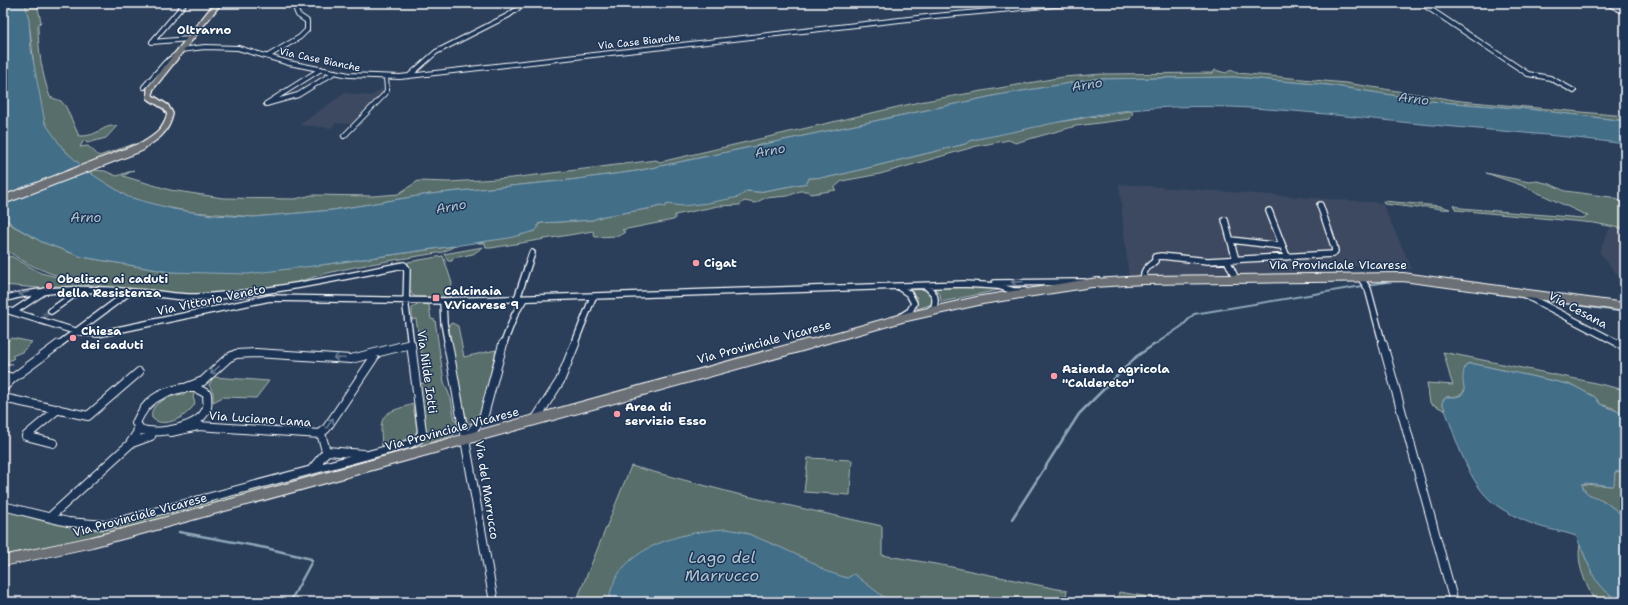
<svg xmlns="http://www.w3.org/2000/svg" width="1628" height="605" font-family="'Shantell Sans',sans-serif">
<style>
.built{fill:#3c4a60}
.green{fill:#586e6a;stroke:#acb6b4}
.water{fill:#426e88;stroke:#8ea8b8}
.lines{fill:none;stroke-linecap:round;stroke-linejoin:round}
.stream-far1{stroke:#8ea8b8;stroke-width:2}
.stream{stroke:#8ea8b8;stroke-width:2.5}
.minor-tunnel{stroke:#4b5c74;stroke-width:5.5;stroke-dasharray:5.5 2.5;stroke-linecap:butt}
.minor-far2-casing{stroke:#fff;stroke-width:6}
.minor-far1-casing{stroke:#fff;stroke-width:8}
.minor-casing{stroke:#fff;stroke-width:10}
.major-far2-casing{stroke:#fff;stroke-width:8}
.major-far1-casing{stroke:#fff;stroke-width:10}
.major-casing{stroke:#fff;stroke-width:12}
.minor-far2{stroke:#1d3557;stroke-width:4}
.minor-far1{stroke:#1d3557;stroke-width:5.5}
.minor{stroke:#1d3557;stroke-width:8}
.major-far2{stroke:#6b6f74;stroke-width:5.5}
.major-far1{stroke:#6b6f74;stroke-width:8}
.major{stroke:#6b6f74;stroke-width:10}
.oneway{stroke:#6c7c92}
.poi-dot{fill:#ff9aa2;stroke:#1d3557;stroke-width:1.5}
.labels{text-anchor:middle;stroke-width:3;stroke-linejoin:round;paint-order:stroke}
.far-street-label{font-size:10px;fill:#fff;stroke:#1d3557}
.far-quarter-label{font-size:12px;font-weight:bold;fill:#fff;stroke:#1d3557}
.poi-label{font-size:12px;font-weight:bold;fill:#fff;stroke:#1d3557;text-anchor:start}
.street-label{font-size:12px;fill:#fff;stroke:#1d3557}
.water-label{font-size:13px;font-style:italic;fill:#b3c5cf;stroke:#1d3557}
.near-water-label{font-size:16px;font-style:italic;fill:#b3c5cf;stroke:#1d3557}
</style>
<rect width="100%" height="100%" fill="#2b3f5b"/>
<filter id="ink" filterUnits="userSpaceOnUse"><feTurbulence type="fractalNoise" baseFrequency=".025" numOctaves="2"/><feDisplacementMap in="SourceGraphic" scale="8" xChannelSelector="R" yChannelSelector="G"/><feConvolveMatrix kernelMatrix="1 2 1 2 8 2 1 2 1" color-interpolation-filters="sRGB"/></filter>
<g filter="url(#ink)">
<path class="built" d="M382 88 383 94 352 124 336 123 331 128 299 125 345 93 372 96Z
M1119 184 1382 203 1412 269 1356 266 1311 274 1129 279Z
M1611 226 1625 231V284L1599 252Z"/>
<path class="green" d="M25 3H37L41 22 38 25C38 50 42 74 50 97L61 101 66 107 79 136C99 137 102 124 117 126L106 138 87 143 84 140 80 147 88 146 99 156 134 144 139 145 85 169C71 157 51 139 45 122 31 84 35 42 25 3Z
M1215 70 1226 73 1231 70 1237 73 1346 83 1461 101 1625 116V121L1528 109 1429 101 1328 85 1234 77 1095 79 998 95 637 171 570 180 430 194 333 210 254 217 192 212 154 205 128 197 92 175 93 170 105 171 117 176 134 170 123 176 170 190 223 198 295 199 312 195 374 196 398 194 418 181 449 182 512 178 656 160 660 162 919 102 1063 77 1103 74 1213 73Z
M1129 111 1133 112 1130 119 1076 126 1015 143 1009 140 977 146 880 174 842 181 834 188 836 190 811 194 807 191H800L788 196 765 198 755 203 744 201 740 205 718 206 675 215V219L673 220 622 230 625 232 619 236 596 237 594 236 593 231 491 248H486L485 243H478L499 238 524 234 541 223 592 220 604 216 653 208 667 204 675 205 747 191 758 192 807 183 809 178 829 177 843 174 965 144 972 140 1039 125Z
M1486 173 1529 182 1537 181 1550 184 1565 191 1611 197 1625 203V229L1594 223 1456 210 1453 205 1461 208 1582 218 1588 216 1521 185Z
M1383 201 1440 206 1450 209C1441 211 1424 204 1418 208L1384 204Z
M3 216 13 226 42 242 82 257 170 272 321 265 455 246 443 252C403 259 363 264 324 274 303 280 282 288 260 291 188 298 60 296 3 247Z
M483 247 473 254 453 258 452 261H448L444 254Z
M11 256 41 273 105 289 53 286 51 289 3 285V260Z
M443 256 452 283 450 297H417L412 295 409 288 408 262Z
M989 287 1004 289 941 302 940 294 934 288Z
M926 289 933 295 932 304 917 309V298L910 290Z
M421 303 429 305 431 319 435 320 444 382 451 399 455 421 458 422 457 431 453 436 100 536 3 555V510C35 519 69 530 103 530L411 446 423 439 426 429 420 384 426 382 416 319 412 320V308Z
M452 323 458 326 464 357 496 350 481 415 473 424 467 423 448 325Z
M12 338 32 342 22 352 12 356 14 358 6 363 13 364 3 367V344Z
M1443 352 1591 382 1625 390V418L1613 408 1600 404 1595 397 1572 385 1475 364H1467C1457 382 1477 397 1446 397L1442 402 1446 411 1430 403 1427 383 1453 385C1448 374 1448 364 1443 352Z
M213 377 269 381 256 398 223 397 213 402V392L209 385Z
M192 389 197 393 194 394 193 397 195 403C189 416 164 430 152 418 148 403 172 395 184 394L185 391Z
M413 404 417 430 415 435 409 439 382 446C379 412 382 414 413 404Z
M808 458 852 460 850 495 804 492Z
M631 466 737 494 882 526V555L947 566 1067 591 1065 602H576Z
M1625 470V517C1618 512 1611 506 1604 501 1595 496 1584 496 1582 484L1612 486 1615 472Z
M1580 545C1589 566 1598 588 1619 602H1595C1586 584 1576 565 1580 545Z
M1119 592 1179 602H1117Z"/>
<path class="water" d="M3 3H25L29 20 31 49 45 123 64 150 90 173 128 197 173 209 212 215 254 217 333 210 430 194 570 180 637 171 998 95 1095 79 1234 77 1328 85 1429 101 1528 109 1625 121V144C1554 134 1482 130 1411 123 1322 114 1230 101 1141 109 1083 114 1028 130 972 140L965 144 843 174 829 177 809 178 807 183 758 192 747 191 739 197 708 203 682 206 667 204 665 207 660 206 653 208 604 216 592 220 541 223 538 224V228L535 231 509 238 321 265 248 274 170 272 82 257 42 242 14 226 3 216Z
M1467 364H1475L1572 385 1595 397 1600 404 1619 412 1624 417 1625 470 1615 472 1614 485 1612 486 1586 483 1582 484C1584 496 1595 496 1604 501 1611 506 1618 512 1625 517V602H1619L1600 586 1594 577 1576 536C1563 531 1548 530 1535 525 1520 519 1502 511 1490 500 1466 478 1454 432 1442 402L1446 397C1455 397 1462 398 1465 390 1462 384 1462 369 1467 364Z
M727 529 744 532 782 548 812 562 825 571 847 578 854 574 890 602H609C613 548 683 531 727 529Z"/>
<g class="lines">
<path class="stream-far1" d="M1476 291 1527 298
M1539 300 1625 312
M1154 345 1182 326 1194 314 1392 281"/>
<path class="stream" d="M1012 519 1079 414 1137 356 1155 344
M179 532 266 548 311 559 312 561 290 602"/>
<path class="minor-tunnel" d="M43 316 51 311"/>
<defs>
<path id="minor-far2" d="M185 3 152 42 189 39
M1421 3 1528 74 1550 78 1574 91
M1607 3 1625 12
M180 50 205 47 238 48 289 63 349 75 400 77 935 16 1077 3
M268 56 300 37 307 30V21L298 15 296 10 299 3
M321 69 266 104 298 95 335 72
M409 76 436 52 509 15 525 3
M144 87 165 63 177 54
M344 136 385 94 387 90 386 77"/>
<path id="minor-far1" d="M1269 211 1287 257
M1225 220 1236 260
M1231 240 1282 246
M1227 260 1236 279
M1360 277 1368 289 1383 345
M1144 280C1142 270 1148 267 1155 261V257L1161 256 1208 261 1333 254 1335 251 1334 246 1320 205
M995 283 1084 282
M926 286C934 293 937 297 934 307L927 312
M900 288 909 294 914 303 910 311 902 316
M1525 295 1621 345
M3 299C49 286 99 289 147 293 164 294 181 298 198 297 268 294 336 278 404 265L407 269 406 307 411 345
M517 299 532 253
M443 301 444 323 448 345
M3 309 75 331 98 334 270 298 443 301 964 284 998 286 1014 291H1025
M51 311 79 291
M13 312 45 291
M58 345 129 292
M408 345 411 344
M503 345 515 314 524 299
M574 345 593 297"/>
<path id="minor" d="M448 344 494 602
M1383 344 1454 602
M1619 344 1625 347
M3 375 13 378
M3 388 13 378 59 344
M183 388H196L207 394C207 398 208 403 207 407 201 429 159 434 141 430L136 423C146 400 159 393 183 388Z
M185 388 203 381 228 358 236 354 256 353 351 359 411 344
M3 398 88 416 139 372
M535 420 560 381 575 344
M171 432 198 426 320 434 326 429 377 353
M321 433 326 451
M465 440 484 415 503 344
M53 443 26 436 58 409
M132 443 151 436
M312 469 327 451 363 454
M3 506 68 522 106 525 409 444 419 439 422 432 411 344
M50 517 129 445 137 433 138 428"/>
<path id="major-far2" d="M139 148C154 139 166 133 170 114L166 107 150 97V89L218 3"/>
<path id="major-far1" d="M3 200 141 147
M1093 283 1144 280 1403 277 1625 307
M806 345 906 317 982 300 1098 282"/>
<path id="major" d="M3 561 92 542 145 528 809 344"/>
</defs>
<use href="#minor-far2" class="minor-far2-casing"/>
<use href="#minor-far1" class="minor-far1-casing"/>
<use href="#minor" class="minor-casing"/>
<use href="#major-far2" class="major-far2-casing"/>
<use href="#major-far1" class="major-far1-casing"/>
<use href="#major" class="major-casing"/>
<use href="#minor-far2" class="minor-far2"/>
<use href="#minor-far1" class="minor-far1"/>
<use href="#minor" class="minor"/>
<use href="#major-far2" class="major-far2"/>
<use href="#major-far1" class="major-far1"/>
<use href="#major" class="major"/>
</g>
<defs><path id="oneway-shaft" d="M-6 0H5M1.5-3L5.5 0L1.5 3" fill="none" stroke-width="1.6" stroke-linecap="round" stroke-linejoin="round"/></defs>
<g class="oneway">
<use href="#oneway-shaft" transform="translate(1017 282) rotate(178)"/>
<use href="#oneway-shaft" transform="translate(24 293) rotate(166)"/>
<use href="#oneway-shaft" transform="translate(339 358) rotate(-177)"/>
<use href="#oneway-shaft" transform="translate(215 370) rotate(138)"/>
<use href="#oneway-shaft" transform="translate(330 423) rotate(-56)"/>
</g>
</g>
<g class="poi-dot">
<circle cx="696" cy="263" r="4"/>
<circle cx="49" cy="286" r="4"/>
<rect x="432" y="294" width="8" height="8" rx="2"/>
<circle cx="73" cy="338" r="4"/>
<circle cx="1054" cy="376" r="4"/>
<circle cx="617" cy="414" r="4"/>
</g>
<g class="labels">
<g class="far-street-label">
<text transform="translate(639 41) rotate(-6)" y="4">Via Case Bianche</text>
<text transform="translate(320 59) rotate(12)" y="4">Via Case Bianche</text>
</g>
<g class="far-quarter-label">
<text x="204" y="34">Oltrarno</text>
</g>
<g class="poi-label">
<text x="704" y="267">Cigat</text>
<text x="57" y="283">Obelisco ai caduti<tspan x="57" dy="14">della Resistenza</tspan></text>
<text x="444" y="295">Calcinaia<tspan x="444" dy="14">V.Vicarese 9</tspan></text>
<text x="81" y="335">Chiesa<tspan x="81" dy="14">dei caduti</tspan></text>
<text x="1062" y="373">Azienda agricola<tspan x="1062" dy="14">"Caldereto"</tspan></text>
<text x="625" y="411">Area di<tspan x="625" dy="14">servizio Esso</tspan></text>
</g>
<g class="street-label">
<text x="1338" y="269">Via Provinciale Vicarese</text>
<text transform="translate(211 300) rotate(-12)" y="4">Via Vittorio Veneto</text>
<text transform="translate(1578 310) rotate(28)" y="4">Via Cesana</text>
<text transform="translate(764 342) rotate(-15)" y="4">Via Provinciale Vicarese</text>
<text transform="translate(427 372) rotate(82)" y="4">Via Nilde Iotti</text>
<text transform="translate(260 419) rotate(4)" y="4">Via Luciano Lama</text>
<text transform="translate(452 429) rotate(-15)" y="4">Via Provinciale Vicarese</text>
<text transform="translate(487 490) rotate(81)" y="4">Via del Marrucco</text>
<text transform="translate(140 515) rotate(-15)" y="4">Via Provinciale Vicarese</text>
</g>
<g class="water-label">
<text transform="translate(1087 84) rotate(-9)" y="5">Arno</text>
<text transform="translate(1414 98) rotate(7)" y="5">Arno</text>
<text transform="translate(770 150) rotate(-10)" y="5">Arno</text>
<text transform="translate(451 206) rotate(-10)" y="5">Arno</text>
<text x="86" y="222">Arno</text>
</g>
<g class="near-water-label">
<text x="722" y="563">Lago del<tspan x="722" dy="18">Marrucco</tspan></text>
</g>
</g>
<rect width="1628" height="605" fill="none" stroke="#1d3557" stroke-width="16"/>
<rect x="8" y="8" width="1612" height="589" fill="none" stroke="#fff" stroke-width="1.5" filter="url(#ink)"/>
</svg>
